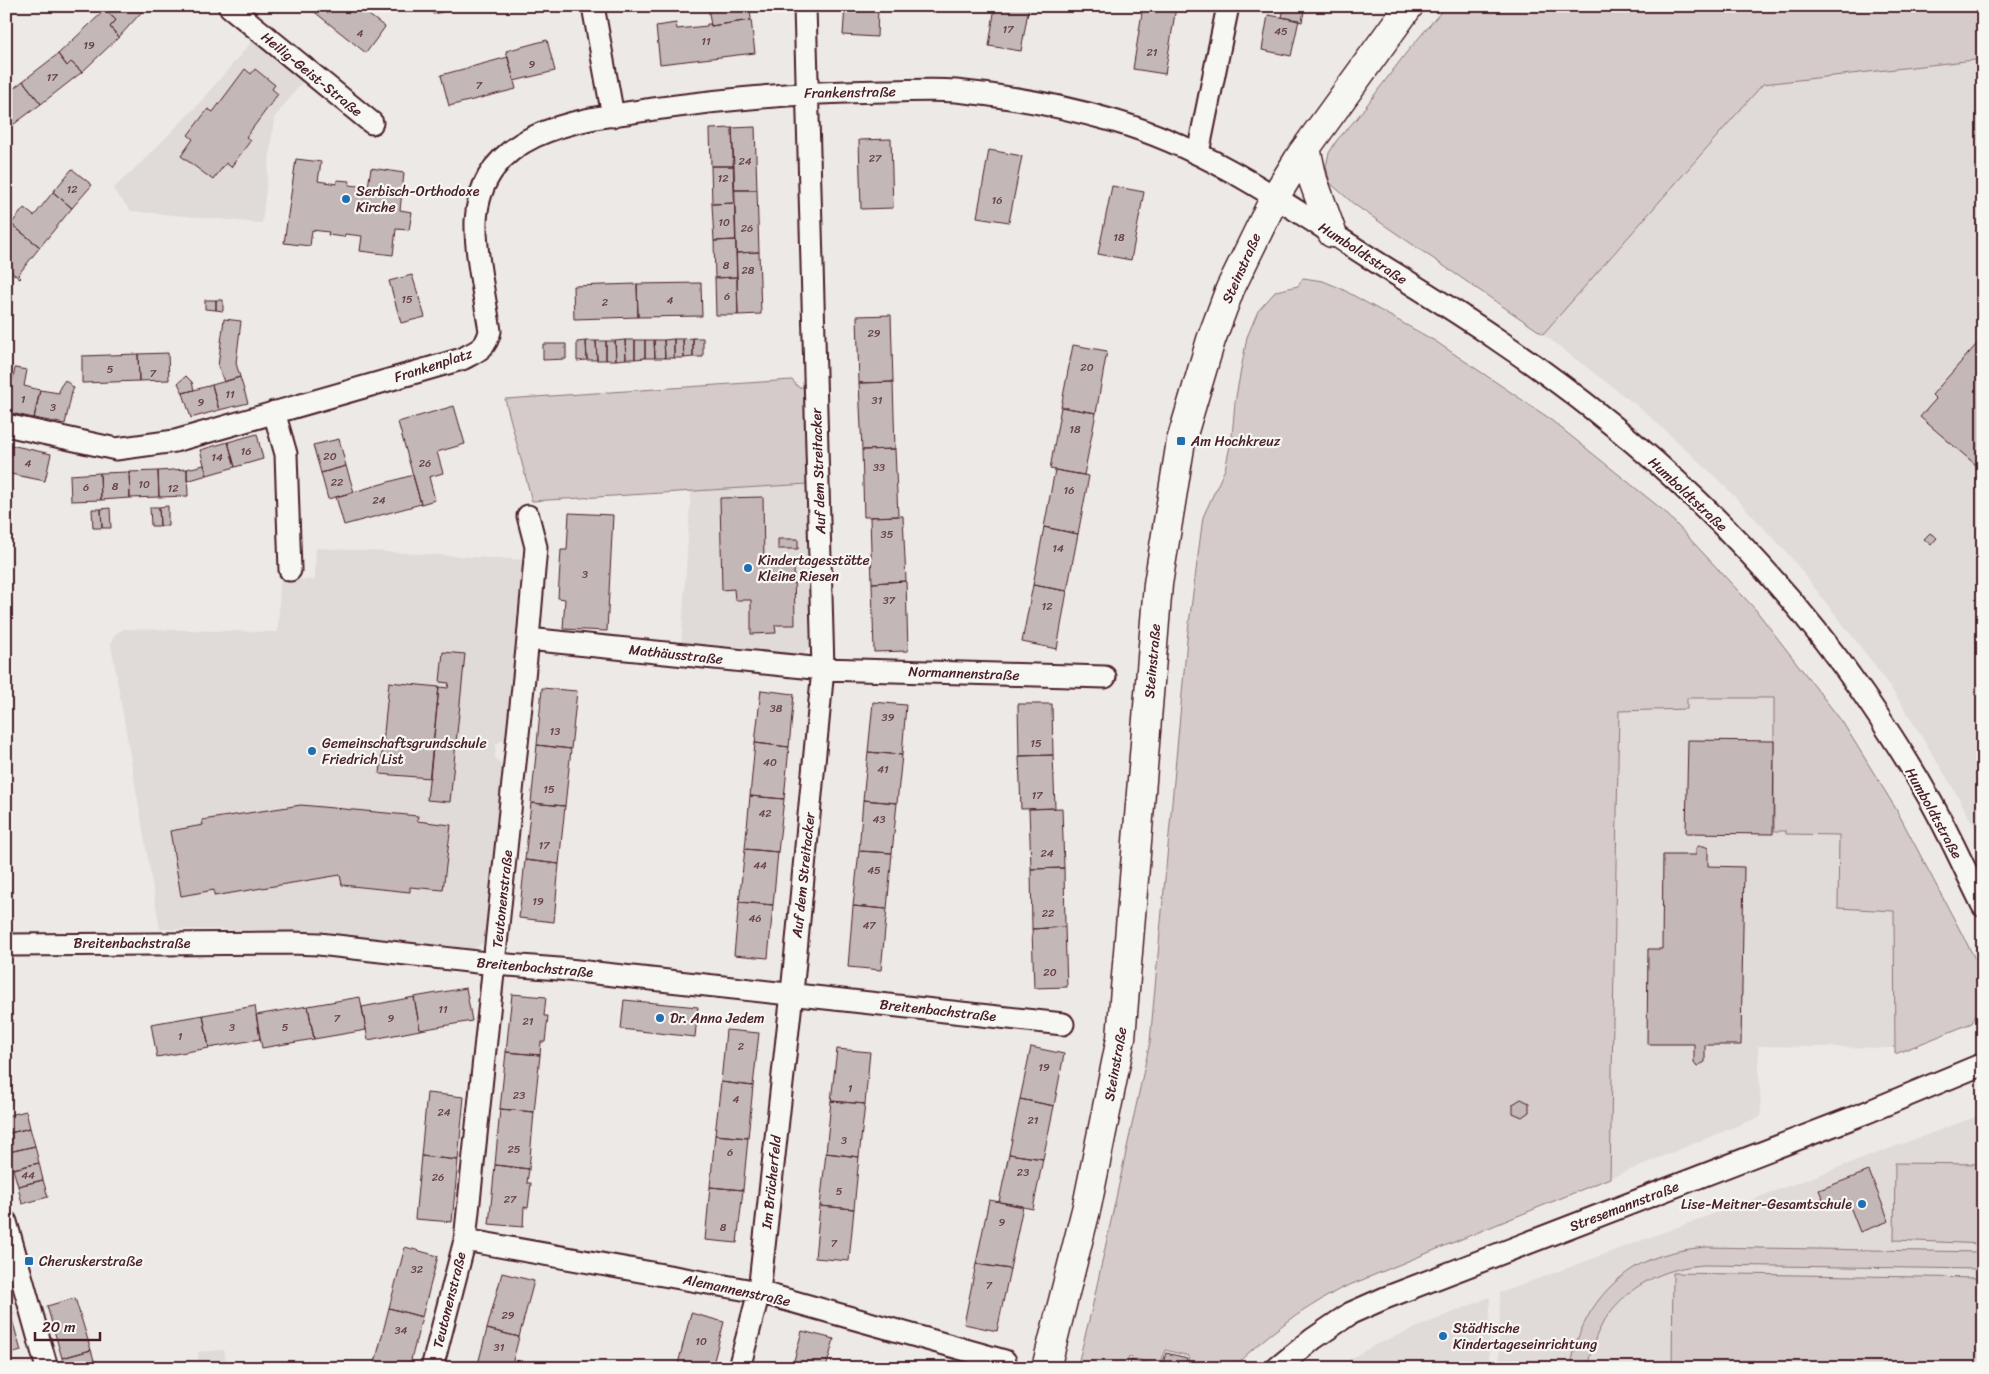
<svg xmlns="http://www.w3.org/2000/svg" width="1989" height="1374" font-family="Sriracha,sans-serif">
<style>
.built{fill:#e0dad8}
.green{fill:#d4cbca;stroke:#8f757a}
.building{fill:#c4b7b7;stroke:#4a1f2b}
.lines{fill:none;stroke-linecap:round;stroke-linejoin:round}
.minor-casing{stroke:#4a1f2b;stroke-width:25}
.major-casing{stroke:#4a1f2b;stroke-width:31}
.minor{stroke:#f6f6f2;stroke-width:21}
.major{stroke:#f6f6f2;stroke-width:28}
.poi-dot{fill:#1f6fb2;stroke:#f6f6f2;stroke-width:2}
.labels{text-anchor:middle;stroke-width:4.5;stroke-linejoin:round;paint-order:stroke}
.number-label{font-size:11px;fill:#68454e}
.street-label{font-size:14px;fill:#4a1f2b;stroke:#f6f6f2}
.poi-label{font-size:14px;fill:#4a1f2b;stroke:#f6f6f2;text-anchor:start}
</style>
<rect width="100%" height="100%" fill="#ece9e6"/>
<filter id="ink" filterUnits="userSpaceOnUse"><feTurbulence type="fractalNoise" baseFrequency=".02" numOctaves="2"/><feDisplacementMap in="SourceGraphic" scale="10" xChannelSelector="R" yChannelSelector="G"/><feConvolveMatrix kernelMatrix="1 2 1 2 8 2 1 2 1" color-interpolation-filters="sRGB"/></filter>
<g filter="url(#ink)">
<path class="built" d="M254 39 304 80 274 118 262 223 131 211 113 189 148 156 196 107Z
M1983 59V842L1952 786 1901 703 1873 663 1790 556 1721 482 1644 411 1543 334 1763 84Z
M808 484 813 645 796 660 681 648 691 491Z
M316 548 525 560 508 734 505 739 496 744 495 758 502 765 504 773 489 938 473 950 260 930 160 929 111 644 113 638 117 633 124 629 278 632 280 579 315 580Z
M1687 698H1774V831H1786V834L1840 835 1839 908 1894 911 1895 1048 1758 1046 1761 1116 1610 1178 1619 711 1686 709Z
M1983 1114V1368H1499L1500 1293Z
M1490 1297 1489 1368H1334L1375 1345Z
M224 1350 227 1368H199L198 1352Z
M307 1362 329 1368H262L293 1363Z"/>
<path class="green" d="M1446 6H1983V59L1763 84 1543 334 1355 205 1330 183 1326 166 1329 153 1337 140 1357 118 1406 53Z
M1303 278 1323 281 1340 288 1435 341 1546 416 1664 511 1755 609 1843 723 1896 809 1983 974V1000L1972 1023 1895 1054 1894 911 1838 908 1839 835 1786 834V831H1774V698H1687V709L1619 711 1610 1178 1340 1289C1299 1312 1266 1334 1233 1368H1216L1188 1361 1189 1356 1165 1350 1160 1366 1129 1357 1126 1368H1077L1092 1308 1150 1042 1187 639 1203 517 1225 469 1232 437 1235 402 1247 337 1258 311 1276 291 1298 286Z
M792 380 798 387H805L808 484 532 501 505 399Z
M1895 1163 1983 1164V1244L1894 1240Z
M1706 1247 1981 1252H1983V1269L1705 1265C1646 1268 1595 1307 1588 1368H1571C1576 1322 1607 1278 1649 1260 1668 1252 1686 1249 1706 1247Z
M1673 1273 1983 1278V1368H1672Z"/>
<path class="building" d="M109 6H147L119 37 110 27 116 20 105 10Z
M307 6H357L385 27 366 53Z
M431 6H440L442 12 433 14Z
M440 6H450V10L442 12Z
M708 6H750L751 20 711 26Z
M845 6H878L877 37 843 35Z
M995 6H1029L1021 51 989 46Z
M1143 6 1176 7 1165 74 1133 69Z
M1284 6H1305L1304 11 1284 8Z
M1284 8 1304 11 1302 22 1282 17Z
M105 10 116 20 110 27 119 37 82 72 71 62 67 66 58 54Z
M1268 15 1299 20 1291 56 1262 50Z
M751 20 755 53 660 64 656 26 676 23 677 29 707 26V24H711V26Z
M547 40 555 71 514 81 506 51Z
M58 54 67 66 71 62 82 72 41 104 23 81Z
M508 57 516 89 449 106 441 75Z
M245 69 251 74 255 69 275 85 272 89 278 94 246 137 251 140 231 167 226 163 213 180 181 156 193 139 188 135 208 109 213 112Z
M23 81 41 104 6 130V94Z
M755 127 757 190H734L732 128Z
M732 128 734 166H711L710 129Z
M891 139 893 208 861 209 859 140Z
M989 150 1022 156 1009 222 977 217Z
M296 159 321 162 318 181 337 184V180L350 181 349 185 368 187 371 168 404 173 400 210 412 212 409 230 396 229 393 255 360 251 362 236 345 234 344 237 328 235 329 232 312 230 310 246 284 243Z
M711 166H734L735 203 712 204Z
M72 169 92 185 72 208 53 192Z
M1112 186 1144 192 1131 260 1098 254Z
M734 190H757L759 252 736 253Z
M53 192 72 208 40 247 11 224 24 208 34 216Z
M735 203 736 240 714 241 712 204Z
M11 224 40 247 18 275 21 278 20 279 6 268V229Z
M736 240 737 277 715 278 714 241Z
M759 252 761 314 738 315 736 253Z
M412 275 425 317 401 323 389 281Z
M737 277 738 315H716L715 278Z
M701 283 702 316 638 317 637 284Z
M637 284 638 317 574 319 573 286Z
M205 300H216V310L205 309Z
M216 300H223V311L216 310Z
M891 315 893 382 859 383 857 316Z
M224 319 241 321 236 363 240 377 224 382 218 366Z
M1983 337V471L1920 417 1936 399 1932 395Z
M693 338H703V357H693Z
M693 338V357L684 358 683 339Z
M674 339H683L684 358H674Z
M674 339V358H665L664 340Z
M625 340H635V359H626Z
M625 340 626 359 616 360 615 341Z
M635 340H645V358L635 359Z
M645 340H654L655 358H645Z
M654 340H664L665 358H655Z
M586 341 587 360 577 361V342Z
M586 341H596L597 360H587Z
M596 341H606V360H597Z
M606 341H615L616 360H606Z
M543 344H566V359L543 360Z
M1073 345 1107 351 1096 413 1061 407Z
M168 353 169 380 139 381 138 354Z
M138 354 139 381 82 383V356Z
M15 368 27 370 24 386 40 390 34 418 6 412Z
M186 376 192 382 194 390 183 393 178 383Z
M240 377 248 403 219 410 212 385Z
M65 380 74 388 72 392 65 424 34 418 40 390 59 393 60 387Z
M893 382 895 449 862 450 859 383Z
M212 385 219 410 191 418 183 393Z
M454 406 465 444 437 452 443 473 429 477 435 500 421 504 398 422Z
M1061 407 1096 413 1084 475 1050 469Z
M257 434 263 459 235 467 228 442Z
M339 439 346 466 321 473 313 445Z
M228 442 235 467 207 475 200 450Z
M6 444 51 454 45 481 6 473Z
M895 449 898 516 864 517 862 450Z
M204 465 207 475 187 481V469Z
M346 466 354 492 328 499 321 473Z
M187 469 188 496 159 497 158 471Z
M1055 470 1089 476 1078 534 1044 527Z
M158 471 159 497 130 498 129 472Z
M129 472 130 498 101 500 100 473Z
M100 473 101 500 71 501 70 475Z
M413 475 421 504 344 525 336 497Z
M763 497 764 565 794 564 795 625H775L776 633 751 634V600H735L734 589 722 590 720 498Z
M168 506V526H160L159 507Z
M150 507H159L160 526H151Z
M110 508 111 528H102L101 509Z
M92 509H101L102 528H93Z
M569 513 613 515 607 631 563 629 565 599 558 598 561 550H567Z
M903 516 906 581 872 583 870 517Z
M1044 527 1078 534 1067 591 1033 585Z
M1930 533 1937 538 1931 545 1924 539Z
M778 539H798V549H778Z
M906 581 908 651 874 652 872 583Z
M1033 585 1067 591 1057 649 1022 642Z
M443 652 465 654 450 802 427 800 439 687 448 688 449 683 440 682Z
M389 682 439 687 430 778 380 774Z
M542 688 577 691 571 749 537 745Z
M761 690 794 694 789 747 755 743Z
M873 702 906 705 902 755 868 752Z
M1018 704H1052L1053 755 1019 756Z
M1688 740 1774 741 1773 834 1686 833Z
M755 743 789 747 784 799 750 796Z
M537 745 571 749 565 806 531 803Z
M868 752 902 755 897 803 863 800Z
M1053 755 1055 808 1021 809 1019 756Z
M750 796 784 799 778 852 745 849Z
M863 800 897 803 892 853 859 851Z
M531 803 565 806 559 864 525 860Z
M301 805 418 816 417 821 451 825 443 890 410 887V892L342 885 340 875 214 896V890L181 896 170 831 203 825 202 820Z
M1062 808 1064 868 1031 869 1029 809Z
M1699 846H1704L1708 848V866L1744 867 1741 1045H1705V1062L1697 1066 1694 1062V1044H1647L1648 949H1662L1663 855H1696V848Z
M745 849 778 852 773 905 739 902Z
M859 851 892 853 887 909 853 906Z
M525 860 559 864 554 922 519 918Z
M1064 868 1065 927 1032 929 1031 869Z
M739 902 773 905 768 958 734 955Z
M853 906 887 909 881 970 848 967Z
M1065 927 1067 987 1034 988 1032 929Z
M466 988 472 1021 420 1030 414 997Z
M512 994 546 997 544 1016H548L545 1042H541L540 1055 506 1052Z
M360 997 366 1030 314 1039 308 1006Z
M414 997 420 1030 368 1040 362 1007Z
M624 1000 698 1007 695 1037 621 1029Z
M255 1006 260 1039 209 1048 203 1015Z
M308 1006 314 1039 262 1048 256 1015Z
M203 1015 209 1048 157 1057 151 1024Z
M726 1030 759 1033 753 1086 721 1082Z
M1031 1047 1064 1054 1054 1106 1020 1099Z
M837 1049 870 1052 865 1104 831 1101Z
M506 1052 540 1055 534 1112 500 1109Z
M721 1082 753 1086 748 1138 715 1135Z
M427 1093 464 1097 458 1160 421 1156Z
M1020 1099 1054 1106 1043 1159 1009 1154Z
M1521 1099 1529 1103V1112L1522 1117 1513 1113V1104Z
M831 1101 865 1104 859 1157 826 1153Z
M500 1109 534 1112 529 1169 495 1165Z
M26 1111 30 1128 6 1134V1116Z
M30 1128 35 1146 9 1152 6 1134Z
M715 1135 748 1138 743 1190 710 1187Z
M35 1146 39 1163 13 1169 9 1152Z
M826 1153 859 1157 854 1209 820 1206Z
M1009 1154 1043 1159 1033 1209 999 1202Z
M421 1156 458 1160 452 1222 415 1219Z
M39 1163 43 1180 18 1186 13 1169Z
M495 1165 529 1169 527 1183H531L528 1208 524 1207 523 1227 489 1224Z
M1869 1171 1889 1221 1860 1232 1847 1199 1826 1207 1819 1190Z
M43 1180 48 1197 22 1204 18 1186Z
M710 1187 743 1190 737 1243 705 1240Z
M989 1200 1023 1206 1010 1269 976 1264Z
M820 1206 854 1209 849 1261 815 1258Z
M405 1247 438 1256 422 1317 389 1308Z
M976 1264 1010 1269 997 1331 964 1324Z
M502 1273 534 1281 519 1337 487 1329Z
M6 1291 13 1315 6 1317Z
M75 1298 91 1350 62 1358 47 1306Z
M389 1308 422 1317 409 1368 374 1367Z
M691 1313 724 1322 712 1368H677Z
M11 1316 21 1351 10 1354 6 1339V1317Z
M487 1329 519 1337 511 1368H477Z
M802 1331 834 1339 826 1368H792Z
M91 1350 96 1367 65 1368 62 1358Z
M1166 1353 1187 1358 1185 1368 1162 1366Z
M1131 1360 1160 1368H1129Z"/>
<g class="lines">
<defs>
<path id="minor" d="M229 6 372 123
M593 6 613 116
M1198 153 1228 6
M274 412 286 454 290 570
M6 425 116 449 175 441 462 359C477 351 486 349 490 331 485 298 475 253 476 221 481 128 583 119 654 109 731 98 808 92 885 91 908 91 932 89 956 91 1009 96 1063 106 1114 121 1208 148 1289 206 1370 258 1413 285 1456 311 1498 340 1639 435 1767 555 1864 695 1886 727 1910 764 1929 798 1949 833 1965 870 1983 906
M528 639 823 669 1105 677
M6 945 291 943 319 944 495 964 559 969 1063 1024
M6 1222 47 1368
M465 1240 759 1292 1005 1361
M432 1368 465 1240 528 639 536 547 528 516
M739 1368 759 1292 792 993 823 669 805 6
M1277 1368 1313 1339 1351 1313 1385 1298 1865 1113 1983 1064"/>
<path id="major" d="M1306 148 1313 180 1332 233
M1046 1368 1087 1206 1121 1038 1158 584 1181 441 1211 340 1230 289 1275 197 1301 155 1409 6"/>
</defs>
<use href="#minor" class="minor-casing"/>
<use href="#major" class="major-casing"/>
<use href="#minor" class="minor"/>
<use href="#major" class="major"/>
</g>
</g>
<g class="poi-dot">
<circle cx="346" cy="199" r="5"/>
<rect x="1176" y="436" width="10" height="10" rx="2.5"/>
<circle cx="748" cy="568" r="5"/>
<circle cx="312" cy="751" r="5"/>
<circle cx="660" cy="1018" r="5"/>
<circle cx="1862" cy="1204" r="5"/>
<rect x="24" y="1256" width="10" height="10" rx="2.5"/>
<circle cx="1443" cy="1336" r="5"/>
</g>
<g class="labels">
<g class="number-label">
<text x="1008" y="33">17</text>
<text x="1281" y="35">45</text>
<text x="360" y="37">4</text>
<text x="706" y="45">11</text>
<text x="89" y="49">19</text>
<text x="1152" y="56">21</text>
<text x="532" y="68">9</text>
<text x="52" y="81">17</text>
<text x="479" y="89">7</text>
<text x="875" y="162">27</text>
<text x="745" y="165">24</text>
<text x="723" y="182">12</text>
<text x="72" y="193">12</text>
<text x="997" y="204">16</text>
<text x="724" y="226">10</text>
<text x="747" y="232">26</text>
<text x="1119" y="241">18</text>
<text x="726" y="269">8</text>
<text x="748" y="274">28</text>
<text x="727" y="300">6</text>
<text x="407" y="303">15</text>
<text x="670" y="304">4</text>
<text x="605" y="306">2</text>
<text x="874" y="337">29</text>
<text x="1087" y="371">20</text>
<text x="110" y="373">5</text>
<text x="153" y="377">7</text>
<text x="230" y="398">11</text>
<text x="23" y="403">1</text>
<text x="877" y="404">31</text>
<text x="201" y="406">9</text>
<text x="53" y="411">3</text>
<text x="1075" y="433">18</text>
<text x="246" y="455">16</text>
<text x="330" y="460">20</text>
<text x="217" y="461">14</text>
<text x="28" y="467">4</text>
<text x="425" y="467">26</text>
<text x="879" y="471">33</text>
<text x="337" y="486">22</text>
<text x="144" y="488">10</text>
<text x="115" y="490">8</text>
<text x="86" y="491">6</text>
<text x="173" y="492">12</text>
<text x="1069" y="494">16</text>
<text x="379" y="504">24</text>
<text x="887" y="538">35</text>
<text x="1058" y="552">14</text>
<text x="585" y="578">3</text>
<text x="889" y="604">37</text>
<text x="1047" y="610">12</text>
<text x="776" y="712">38</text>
<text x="888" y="721">39</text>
<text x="555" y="735">13</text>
<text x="1036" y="747">15</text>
<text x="770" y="766">40</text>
<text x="883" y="773">41</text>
<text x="549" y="793">15</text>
<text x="1037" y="799">17</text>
<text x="765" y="817">42</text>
<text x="879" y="823">43</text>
<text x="544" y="849">17</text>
<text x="1047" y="857">24</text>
<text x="760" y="869">44</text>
<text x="874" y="874">45</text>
<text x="538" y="905">19</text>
<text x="1048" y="917">22</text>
<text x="755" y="922">46</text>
<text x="869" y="929">47</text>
<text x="1050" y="976">20</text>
<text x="443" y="1013">11</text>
<text x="337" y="1022">7</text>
<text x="391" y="1022">9</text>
<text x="528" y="1025">21</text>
<text x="232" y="1031">3</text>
<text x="285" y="1031">5</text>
<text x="180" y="1040">1</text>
<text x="741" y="1050">2</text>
<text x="1044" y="1071">19</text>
<text x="850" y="1092">1</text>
<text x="519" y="1099">23</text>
<text x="736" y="1103">4</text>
<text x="444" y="1116">24</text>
<text x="1033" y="1124">21</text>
<text x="844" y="1144">3</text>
<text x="514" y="1153">25</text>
<text x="730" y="1156">6</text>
<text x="1023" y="1176">23</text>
<text x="28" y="1179">44</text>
<text x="438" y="1181">26</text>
<text x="839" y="1195">5</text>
<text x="510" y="1203">27</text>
<text x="1002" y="1226">9</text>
<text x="723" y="1231">8</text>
<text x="834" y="1247">7</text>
<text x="417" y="1273">32</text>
<text x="989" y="1289">7</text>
<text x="508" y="1319">29</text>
<text x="401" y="1334">34</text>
<text x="701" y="1345">10</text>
<text x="499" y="1351">31</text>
</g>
<g class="street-label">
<text transform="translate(312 74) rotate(39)" y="5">Heilig-Geist-Straße</text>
<text transform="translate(850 92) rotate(-1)" y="5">Frankenstraße</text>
<text transform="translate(1363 253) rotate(33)" y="5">Humboldtstraße</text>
<text transform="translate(1241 268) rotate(-66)" y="5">Steinstraße</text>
<text transform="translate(433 365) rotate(-18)" y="5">Frankenplatz</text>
<text transform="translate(818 471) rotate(-92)" y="5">Auf dem Streitacker</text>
<text transform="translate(1688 494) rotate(43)" y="5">Humboldtstraße</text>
<text transform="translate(676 654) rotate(6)" y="5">Mathäusstraße</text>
<text transform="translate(1152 661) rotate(-85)" y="5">Steinstraße</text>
<text transform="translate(964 673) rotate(2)" y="5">Normannenstraße</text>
<text transform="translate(1934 813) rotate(61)" y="5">Humboldtstraße</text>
<text transform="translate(803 875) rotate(-84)" y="5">Auf dem Streitacker</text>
<text transform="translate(502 899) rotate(-84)" y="5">Teutonenstraße</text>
<text x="132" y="948">Breitenbachstraße</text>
<text transform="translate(535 967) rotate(5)" y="5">Breitenbachstraße</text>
<text transform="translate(938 1010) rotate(6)" y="5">Breitenbachstraße</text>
<text transform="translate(1115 1064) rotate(-80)" y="5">Steinstraße</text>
<text transform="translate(771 1182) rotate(-84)" y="5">Im Brücherfeld</text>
<text transform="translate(1624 1206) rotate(-21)" y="5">Stresemannstraße</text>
<text transform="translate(737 1290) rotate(12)" y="5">Alemannenstraße</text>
<text transform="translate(449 1300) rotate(-76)" y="5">Teutonenstraße</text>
</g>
<g class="poi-label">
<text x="356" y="196">Serbisch-Orthodoxe<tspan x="356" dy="16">Kirche</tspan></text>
<text x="1191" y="446">Am Hochkreuz</text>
<text x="758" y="565">Kindertagesstätte<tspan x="758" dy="16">Kleine Riesen</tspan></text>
<text x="322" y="748">Gemeinschaftsgrundschule<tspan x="322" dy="16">Friedrich List</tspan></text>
<text x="670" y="1023">Dr. Anna Jedem</text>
<text x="1852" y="1209" text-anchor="end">Lise-Meitner-Gesamtschule</text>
<text x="39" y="1266">Cheruskerstraße</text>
<text x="1453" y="1333">Städtische<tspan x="1453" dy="16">Kindertageseinrichtung</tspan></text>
</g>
</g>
<rect width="1989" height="1374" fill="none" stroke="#f6f6f2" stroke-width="25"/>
<rect x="12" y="12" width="1964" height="1349" fill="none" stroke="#4a1f2b" stroke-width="2" filter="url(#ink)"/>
<path d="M35 1332v8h65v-8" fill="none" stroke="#4a1f2b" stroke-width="2.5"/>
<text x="42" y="1332" font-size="15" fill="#4a1f2b" stroke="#f6f6f2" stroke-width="4" paint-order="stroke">20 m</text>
</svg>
